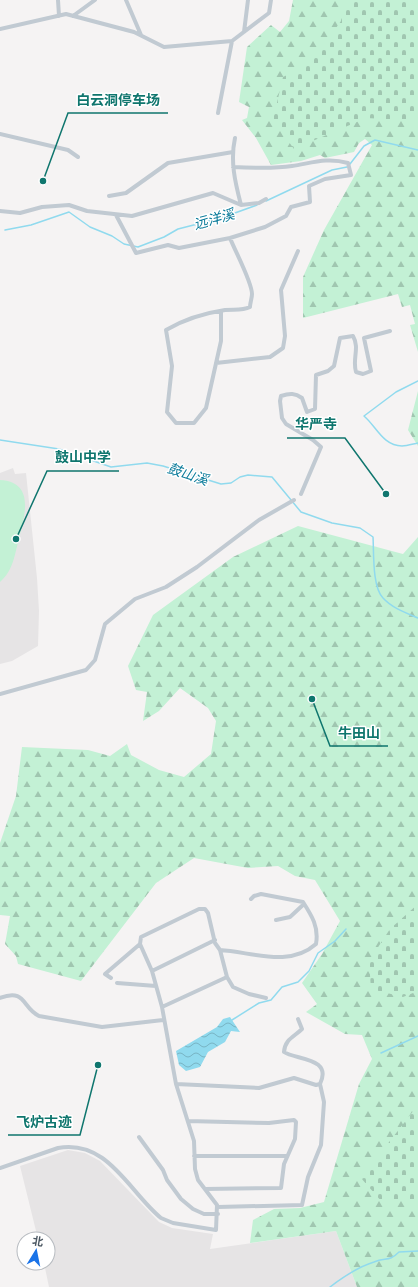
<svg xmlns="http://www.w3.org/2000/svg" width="418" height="1287" font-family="Quicksand,'Noto Sans SC',sans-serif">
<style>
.education{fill:#e6e4e5}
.forest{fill:url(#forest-firs)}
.cemetery{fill:url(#cemetery-stones)}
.garden{fill:#c3f1d5}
.water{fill:url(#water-waves)}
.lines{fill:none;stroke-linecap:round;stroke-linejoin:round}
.stream{stroke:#90daee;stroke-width:1.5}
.minor{stroke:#c1cad2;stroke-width:4}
.labels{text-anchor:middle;stroke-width:3;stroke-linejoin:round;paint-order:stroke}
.water-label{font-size:14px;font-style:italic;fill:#0c7c9b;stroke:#fff}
.leader{fill:none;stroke:#0f766e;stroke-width:1.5}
.callout-dot{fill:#0f766e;stroke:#fff;stroke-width:1.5}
.callout-label{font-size:14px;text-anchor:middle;font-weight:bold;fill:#0f766e;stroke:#fff;stroke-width:3;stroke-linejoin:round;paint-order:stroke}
</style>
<defs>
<pattern id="forest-firs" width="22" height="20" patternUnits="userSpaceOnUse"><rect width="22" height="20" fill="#c3f1d5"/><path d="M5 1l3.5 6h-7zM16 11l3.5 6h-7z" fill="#a0c6b0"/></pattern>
<pattern id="cemetery-stones" width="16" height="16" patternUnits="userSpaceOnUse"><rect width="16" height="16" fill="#c3f1d5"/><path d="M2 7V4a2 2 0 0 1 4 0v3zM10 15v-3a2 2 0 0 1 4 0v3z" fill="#a0c6b0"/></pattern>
<pattern id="water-waves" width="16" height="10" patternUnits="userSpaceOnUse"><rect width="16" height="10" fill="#90daee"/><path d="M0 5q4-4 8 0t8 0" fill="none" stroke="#78b4c4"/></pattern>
</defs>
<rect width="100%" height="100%" fill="#f5f3f3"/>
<path class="education" d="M13 468 15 474 26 473 37 578 39 611 38 646 12 661 0 664V473Z
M68 1150 85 1153 100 1161 159 1222 172 1228 213 1234 210 1249 336 1231 357 1287H49L44 1263H48V1239H38L20 1166Z"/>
<path class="forest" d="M293 0H418V352L410 325 415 324 410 305 402 307 398 294 303 318V277L324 230 372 145 365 139 359 143 354 152 325 158 320 155 301 161 271 165 256 138 242 120 247 118 249 107 239 102 247 47 271 25 280 32 289 21Z
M418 391V446L408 430Z
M298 526 403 554 418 537V1287H357L336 1231 250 1243 253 1220 274 1209 300 1208 324 1202 359 1084 372 1059 362 1035 345 1034 306 1012 317 1004 302 983 322 954 340 921 315 880 295 876 278 866 248 868 194 858 156 883 81 981 18 964 16 956 5 944 10 916 0 915V843L16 796 22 747 88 750 110 756 127 744 131 755 159 770 184 777 211 754 216 721 208 708 180 688 159 711 143 721 147 692 136 690 128 666 153 615 233 557Z"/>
<path class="cemetery" d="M343 0H418V118L405 120 366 118 294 149 273 120 283 77 311 63 341 21Z
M418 904V991L403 997 371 989 369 961 390 929Z
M418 1105V1199L382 1202 361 1178Z"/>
<path class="garden" d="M0 480C35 482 25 515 19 538 15 554 13 571 0 582Z"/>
<path class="water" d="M230 1017 240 1032 231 1031 225 1042 208 1052 200 1067 186 1071 179 1065 176 1051 217 1027 223 1019Z"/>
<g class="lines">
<path class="stream" d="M350 164 364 146 375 140 418 150
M266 201 332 170 347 167
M5 230 31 225 69 212 90 227 112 236 124 244 138 247 164 237 178 229 221 218 257 205
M418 381 396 392 364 416C376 426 383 446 402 446 407 446 413 444 418 443
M0 440 59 449 111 467 147 463 163 466 221 484 231 483 240 477 248 475 272 477 301 512 332 523 360 528 373 537C374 552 372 587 383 598 392 608 406 613 418 618
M232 1020 259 1003 271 1000 282 987 298 982 309 971 318 953 335 941 346 929
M381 1053 418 1036
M330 1287C343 1277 358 1267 374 1262 386 1257 389 1262 399 1252L418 1251"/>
<path class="minor" d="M58 0 59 16
M126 0 141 35
M73 16 95 0
M0 29 66 14 134 32 164 47 232 41
M244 32 248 0
M218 113 232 41 269 13 271 0
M0 134 68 150 78 157
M109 196 126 193 168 163 233 152
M241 205 259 203 266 199
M0 211 20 213 42 207 69 205 87 211 132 216 213 193 241 205C235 182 230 161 235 138
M116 215 136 253 168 245 179 248 230 238 265 227 286 216 291 207 310 202 309 186 325 179 351 175 348 163C327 157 312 163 292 166 273 169 253 168 233 167
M221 311V341L206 408 194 423H176L167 412 172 366 166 330C183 320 205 313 225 310 234 309 242 311 250 307 250 303 252 298 252 294 252 282 235 251 230 238
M216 363 270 357 283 348 285 336 281 290 298 251
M301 494 321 447 313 440 286 424 282 418 280 401 281 396C290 393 295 393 302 398L307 412 315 409 316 375 328 371 334 366 340 338 353 336C360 348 352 359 356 372L363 374 371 371 364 338 390 331
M0 694 86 670 95 660 105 624 135 599 166 587 197 567 259 520 294 500
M276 920 290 917 304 904
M220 950C252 952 289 968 316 944 319 927 312 916 303 902L261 894 254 896 251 899
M152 971 215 940
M111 978 105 974 140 944
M117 983 156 986
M0 998C26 988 22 1008 39 1016L102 1027 163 1020
M162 1007 227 977
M176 1084 259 1088 294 1078 316 1085 320 1084C333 1057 295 1060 284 1052 285 1039 294 1037 302 1029L298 1019
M188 1121 269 1123 294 1120 296 1122 295 1139 284 1164 281 1188 205 1189
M139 1137 163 1170 167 1180 181 1199 193 1209 204 1214H218
M194 1156H286
M0 1168 58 1148C108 1139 129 1192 161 1218L173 1223 216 1230 217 1205 198 1180 195 1169 194 1141 176 1084 162 1007 152 971 140 944 141 937 199 909H205L208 913 215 943 220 950 227 977 233 987 249 994 266 998
M218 1207 302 1205 308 1177 321 1145 324 1102 320 1084"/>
</g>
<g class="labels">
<g class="water-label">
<text transform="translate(214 219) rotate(-16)" y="5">远洋溪</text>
<text transform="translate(188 474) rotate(18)" y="5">鼓山溪</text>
</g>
</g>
<path class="leader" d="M43 181L68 113H168M386 494L345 438H287M16 539L47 471H119M312 699L330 746H388M98 1065L80 1135H8"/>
<g class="callout-dot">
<circle cx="43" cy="181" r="4"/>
<circle cx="386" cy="494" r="4"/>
<circle cx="16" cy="539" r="4"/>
<circle cx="312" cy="699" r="4"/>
<circle cx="98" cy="1065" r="4"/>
</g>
<g class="callout-label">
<text x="118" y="105">白云洞停车场</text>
<text x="316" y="429">华严寺</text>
<text x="83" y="462">鼓山中学</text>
<text x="359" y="738">牛田山</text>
<text x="44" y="1127">飞炉古迹</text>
</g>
<g transform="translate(36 1251) rotate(10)"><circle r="19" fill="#ffffff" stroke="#b7bbc0"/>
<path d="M0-3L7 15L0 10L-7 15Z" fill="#1a73e8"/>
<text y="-6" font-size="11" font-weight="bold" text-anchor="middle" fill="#4a5661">北</text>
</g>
</svg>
